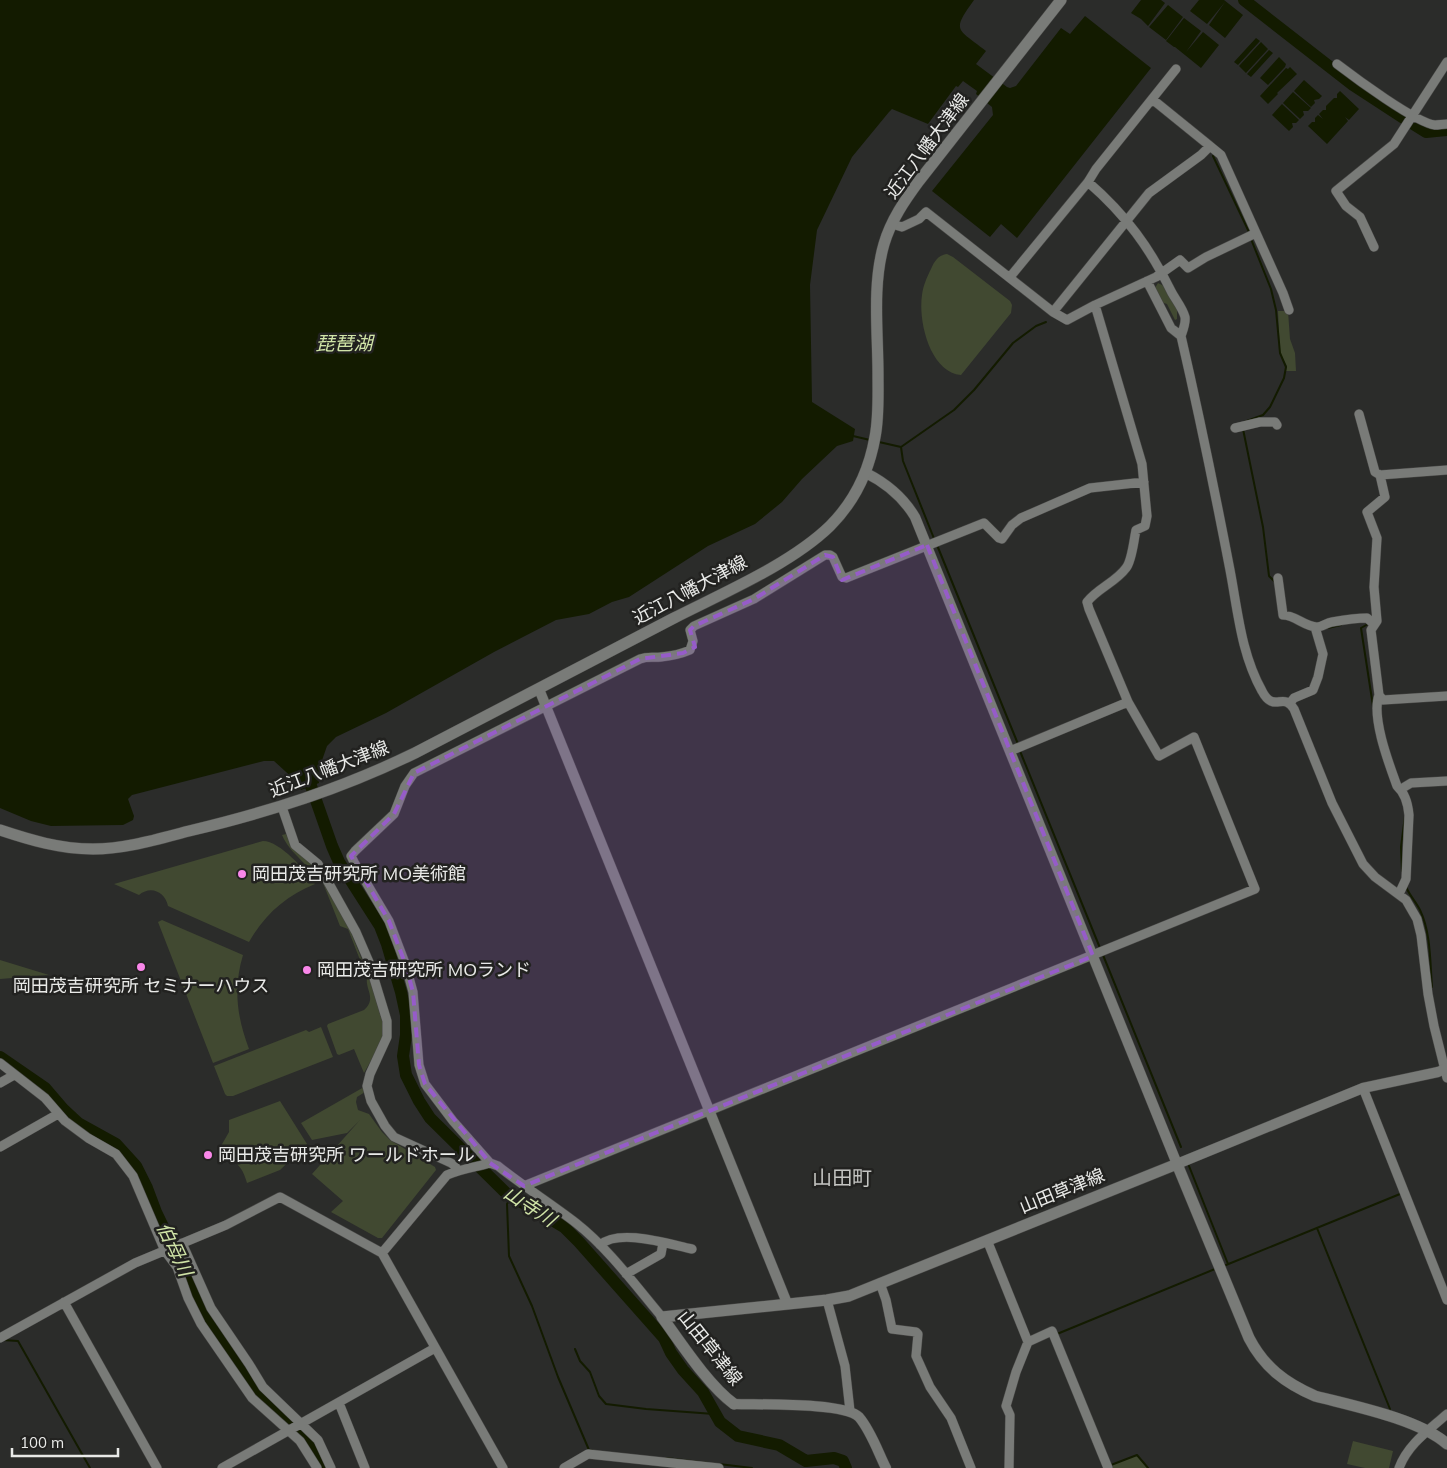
<svg xmlns="http://www.w3.org/2000/svg" width="1447" height="1468" font-family="Mulish,'Noto Sans JP',sans-serif">
<style>
.green{fill:#414931}
.water{fill:#131b00}
.lines{fill:none;stroke-linecap:round;stroke-linejoin:round}
.stream{stroke:#131b00;stroke-width:2}
.river{stroke:#131b00;stroke-width:12}
.minor-casing{stroke:#474745;stroke-width:10}
.tertiary-casing{stroke:#474745;stroke-width:11}
.secondary-casing{stroke:#474745;stroke-width:12}
.minor{stroke:#797b78;stroke-width:9}
.tertiary{stroke:#797b78;stroke-width:10}
.secondary{stroke:#797b78;stroke-width:11}
.marked{fill:#965cc9;fill-opacity:0.2;stroke:#965cc9;stroke-width:4;stroke-dasharray:10 6;stroke-linejoin:round}
.poi-dot{fill:#f987e9;stroke:#222220;stroke-width:2}
.labels{text-anchor:middle;stroke-width:5;stroke-linejoin:round;paint-order:stroke}
.street-label{font-size:18px;fill:#e9eae8;stroke:#222220}
.poi-label{font-size:18px;fill:#e9eae8;stroke:#222220;text-anchor:start}
.water-label{font-size:19px;font-style:italic;fill:#d0e4a7;stroke:#222220}
.quarter-label{font-size:20px;fill:#c4c5c2;stroke:#222220}
</style>
<rect width="100%" height="100%" fill="#2b2c2a"/>
<path class="green" d="M947 254 953 257 1010 301 1012 305 1011 313 961 375C930 372 918 321 922 295 923 286 927 277 931 269 934 262 938 255 947 254Z
M1158 283 1164 286 1177 310V319L1175 320 1167 304 1161 302 1155 288Z
M1278 311H1288L1290 339 1295 353 1296 371H1286L1287 366 1280 353Z
M286 834 292 847 315 867 348 925 369 977 383 1024V1032L382 1041 364 1073 354 1049 339 1055 337 1054 327 1026 328 1024 364 1010C377 998 365 990 367 978L348 929 340 926 323 883H321C310 865 290 854 282 835Z
M263 841C280 841 306 871 315 884 286 896 265 914 249 942L168 906C165 892 151 885 139 895L114 884Z
M162 920 243 955C233 988 237 1017 249 1049L213 1063 158 922Z
M0 960 49 975 0 979Z
M321 1027 333 1057 233 1096H227L225 1094 214 1066 306 1030 309 1032Z
M364 1087 365 1092 357 1097 356 1102 358 1110 369 1114 382 1132 390 1140 435 1167 436 1170 382 1238H378L331 1212 343 1201 312 1174 360 1120 347 1133 312 1140 301 1123Z
M280 1101 307 1144 280 1170 247 1183C244 1172 239 1161 226 1159L221 1146 229 1132V1120Z
M1353 1441 1393 1451 1389 1468H1365L1347 1464Z
M1138 1455 1148 1468H1111V1465Z"/>
<path class="water" d="M0 0H974C951 32 957 28 986 51L976 64 1007 87 1010 88 1016 86 1061 28 1070 34 1085 16 1151 68 1017 238 1001 224 990 237 932 191 993 115 992 107 976 94 977 91 963 81 958 87 956 86 928 124 892 109 889 112 852 157 817 230 810 285 812 402 855 429 853 441 837 446 802 479 782 502 755 524 708 546 629 597 612 602 589 614 556 620 494 652 386 713 336 737 327 746 319 769 318 774 319 783 301 790 297 782 274 761H264L132 795 128 799 134 816 133 820 123 825 51 826 31 821 0 808Z
M1141 0H1161L1165 3 1148 26 1141 19 1131 13Z
M1199 0H1224L1243 15 1225 38 1209 25 1225 2 1207 24 1190 11Z
M1168 5 1183 17 1166 40 1149 27Z
M1184 18 1201 31 1186 52 1203 32 1219 45 1201 68 1175 47H1174L1166 41Z
M1256 38 1260 41 1238 65 1234 62Z
M1261 42 1268 49 1246 73 1239 66Z
M1269 50 1273 53 1251 77 1247 74Z
M1279 57 1286 64 1285 67 1268 85 1260 78Z
M1290 67 1297 74 1277 93 1278 94 1268 104 1260 96 1286 68 1288 69Z
M1304 80 1322 96 1319 99 1314 100 1315 103 1311 107 1294 91Z
M1340 91 1359 109 1349 120 1345 117 1348 121 1327 144 1308 126 1312 122H1315V118L1318 115 1323 119 1319 114 1323 110H1326V106L1334 98H1337V94Z
M1293 92 1311 108 1308 111H1303L1304 115 1300 119 1283 103Z
M1282 104 1299 120 1296 123H1292L1293 127 1289 131 1272 115Z"/>
<g class="lines">
<path class="stream" d="M1213 156 1249 232
M1244 422 1263 415 1270 407 1284 378 1286 367 1280 353 1276 310 1271 289 1251 239
M1243 429 1263 527 1269 576 1275 582
M853 436 870 440
M879 442 901 447
M901 447 903 461 935 541
M901 447 954 410 974 390 1013 343 1036 326 1046 322
M937 545 1018 744
M1368 624 1361 628 1373 706
M1328 628 1341 625
M1020 751 1100 948
M1402 871 1401 847 1405 816
M1406 887C1410 896 1416 902 1420 910 1431 933 1430 962 1432 987
M1103 955 1181 1147
M1189 1166 1228 1264
M511 1197 507 1204 509 1256 532 1306 558 1377 589 1450H592
M1317 1228 1390 1409
M1226 1265 1400 1194
M1057 1334 1215 1269
M2 1340 18 1341 90 1468
M575 1349 580 1361 590 1372 599 1396 606 1404 646 1409 714 1414
M666 1458 709 1463
M719 1464 752 1468
M1111 1465 1137 1455 1148 1468"/>
<path class="river" d="M1244 0 1353 85 1402 117 1426 132 1447 130
M302 773 311 786 332 846 339 862 380 926 387 944 401 992 406 1015V1035L403 1056 406 1075 419 1101 430 1118 509 1196 527 1205 564 1227 579 1242 664 1338 671 1353 683 1370 703 1392 720 1422 738 1436 779 1445 806 1461 834 1458 843 1461 846 1468
M0 1057 45 1088 63 1109 78 1123 116 1144 136 1166 147 1188 156 1212 170 1241 184 1263 203 1312 262 1399 311 1445 323 1468"/>
<defs>
<path id="minor" d="M1337 64C1354 77 1416 123 1435 125 1439 125 1443 124 1447 124
M1152 99 1210 146
M1088 182C1126 215 1150 248 1172 293 1176 300 1183 309 1185 317 1186 323 1183 330 1181 336 1199 414 1215 492 1230 570 1238 612 1241 653 1262 691 1274 714 1283 691 1294 709L1332 803 1363 864 1375 877 1406 900 1417 919 1421 935 1428 994 1434 1026 1447 1078
M892 224 902 227 919 219 926 212 1053 312 1067 320 1095 305 1156 277 1180 260 1188 268 1206 257 1256 233
M1374 247 1360 217 1346 206 1336 191 1394 144 1447 62
M1010 277 1088 182 1096 169 1176 69
M1147 281 1171 328 1181 336
M1053 312 1149 193 1201 155 1210 146 1221 155 1283 293 1289 310
M1359 414 1375 472 1380 475 1385 497 1367 512 1377 538 1374 587 1377 621 1371 630 1379 695 1383 700 1447 696
M1235 428 1260 422H1275L1277 425
M1380 475 1447 470
M1278 578 1283 615C1295 615 1305 627 1317 627 1322 627 1326 623 1332 622 1343 620 1356 618 1367 618L1374 624
M1379 695C1371 717 1389 764 1397 786 1405 793 1408 804 1409 815L1406 879 1399 894
M1290 703 1294 698 1313 690 1318 677 1323 654 1315 627
M1010 751 1128 702
M1401 789 1411 783 1447 781
M282 807 295 845 318 864 356 932 369 962 387 1021V1037L370 1074 367 1086 371 1101 385 1126 394 1137 451 1163 455 1166 458 1171
M0 1063 45 1098 65 1121 88 1138 116 1154 133 1176 165 1251 177 1267 188 1298 201 1324 252 1398 300 1441 317 1468
M0 1083 14 1075
M1363 1088 1447 1300
M0 1147 58 1114
M524 1186 1255 889 1194 737 1159 756 1128 702 1089 609 1087 602C1098 588 1116 582 1126 568 1132 561 1134 539 1136 530L1145 526 1147 516 1142 464 1095 305
M987 1240 1028 1342
M182 1243 211 1308 249 1364 263 1387 318 1440 331 1468
M600 1245C619 1228 668 1244 692 1249
M382 1253 447 1175C461 1169 476 1167 490 1163
M626 1274 661 1254 663 1243
M880 1283 886 1300 892 1329 916 1332 918 1334 916 1356 930 1387 951 1418 971 1468
M827 1300 845 1366 850 1411
M64 1302 157 1468
M662 1317C635 1285 609 1249 576 1223 550 1203 523 1186 498 1166L490 1163 453 1121 425 1084 419 1065 413 992 405 963 389 921 354 862 351 856 355 851 394 814 405 786 414 773 640 659C648 656 653 658 661 657 671 656 681 654 690 650L693 641 690 630 694 626 754 599 825 555H830L833 557 842 577 846 578 984 523 999 538 1002 539 1012 525 1021 518 1090 488 1144 482
M0 1338 135 1263 226 1225 280 1197 382 1253 503 1468
M339 1403 365 1468
M222 1468 435 1348
M564 1468 588 1454 719 1468
M1009 1468 1010 1415 1006 1406 1016 1372 1028 1342 1052 1331 1108 1468
M1399 1468C1408 1444 1429 1430 1447 1414"/>
<path id="tertiary" d="M866 473C888 484 903 497 915 517L1177 1164 1363 1088 1438 1072 1447 1068
M539 689 787 1303
M734 1404C758 1405 845 1402 859 1417 871 1431 878 1452 886 1468"/>
<path id="secondary" d="M0 830C30 840 60 849 93 849 125 849 158 839 189 831 269 812 341 789 415 753 501 709 587 663 674 618 723 593 791 564 830 526 854 502 869 471 875 437 879 417 878 395 878 374 878 332 872 285 884 244 891 220 905 200 919 181L1061 0
M662 1317 827 1300 849 1296 1177 1164 1249 1338C1264 1367 1285 1383 1315 1396 1353 1406 1419 1419 1447 1444
M662 1317C681 1343 708 1385 734 1404"/>
</defs>
<use href="#minor" class="minor-casing"/>
<use href="#tertiary" class="tertiary-casing"/>
<use href="#secondary" class="secondary-casing"/>
<use href="#minor" class="minor"/>
<use href="#tertiary" class="tertiary"/>
<use href="#secondary" class="secondary"/>
</g>
<path class="marked" d="M927 545 1093 956 524 1186 490 1163 425 1084 419 1065 413 992 405 963 389 921 351 856 394 814 414 773 640 659 683 653 695 647 690 630 694 626 754 599 825 555 833 557 842 580Z"/>
<g class="poi-dot">
<circle cx="242" cy="874" r="5"/>
<circle cx="141" cy="967" r="5"/>
<circle cx="307" cy="970" r="5"/>
<circle cx="208" cy="1155" r="5"/>
</g>
<g class="labels">
<g class="street-label">
<text transform="translate(927 146) rotate(-53)" y="6">近江八幡大津線</text>
<text transform="translate(690 590) rotate(-28)" y="6">近江八幡大津線</text>
<text transform="translate(329 769) rotate(-21)" y="6">近江八幡大津線</text>
<text transform="translate(1062 1191) rotate(-22)" y="6">山田草津線</text>
<text transform="translate(710 1348) rotate(51)" y="6">山田草津線</text>
</g>
<g class="poi-label">
<text x="252" y="880">岡田茂吉研究所 MO美術館</text>
<text x="317" y="976">岡田茂吉研究所 MOランド</text>
<text x="141" y="992" text-anchor="middle">岡田茂吉研究所 セミナーハウス</text>
<text x="218" y="1161">岡田茂吉研究所 ワールドホール</text>
</g>
<g class="water-label">
<text x="344" y="350">琵琶湖</text>
<text transform="translate(530 1206) rotate(33)" y="7">山寺川</text>
<text transform="translate(175 1249) rotate(65)" y="7">伯母川</text>
</g>
<g class="quarter-label">
<text x="842" y="1185">山田町</text>
</g>
</g>
<path d="M12 1448v8h106v-8" fill="none" stroke="#e9eae8" stroke-width="2.5"/>
<text x="20" y="1448" font-size="15" fill="#e9eae8" stroke="#222220" stroke-width="4" paint-order="stroke">100 m</text>
</svg>
